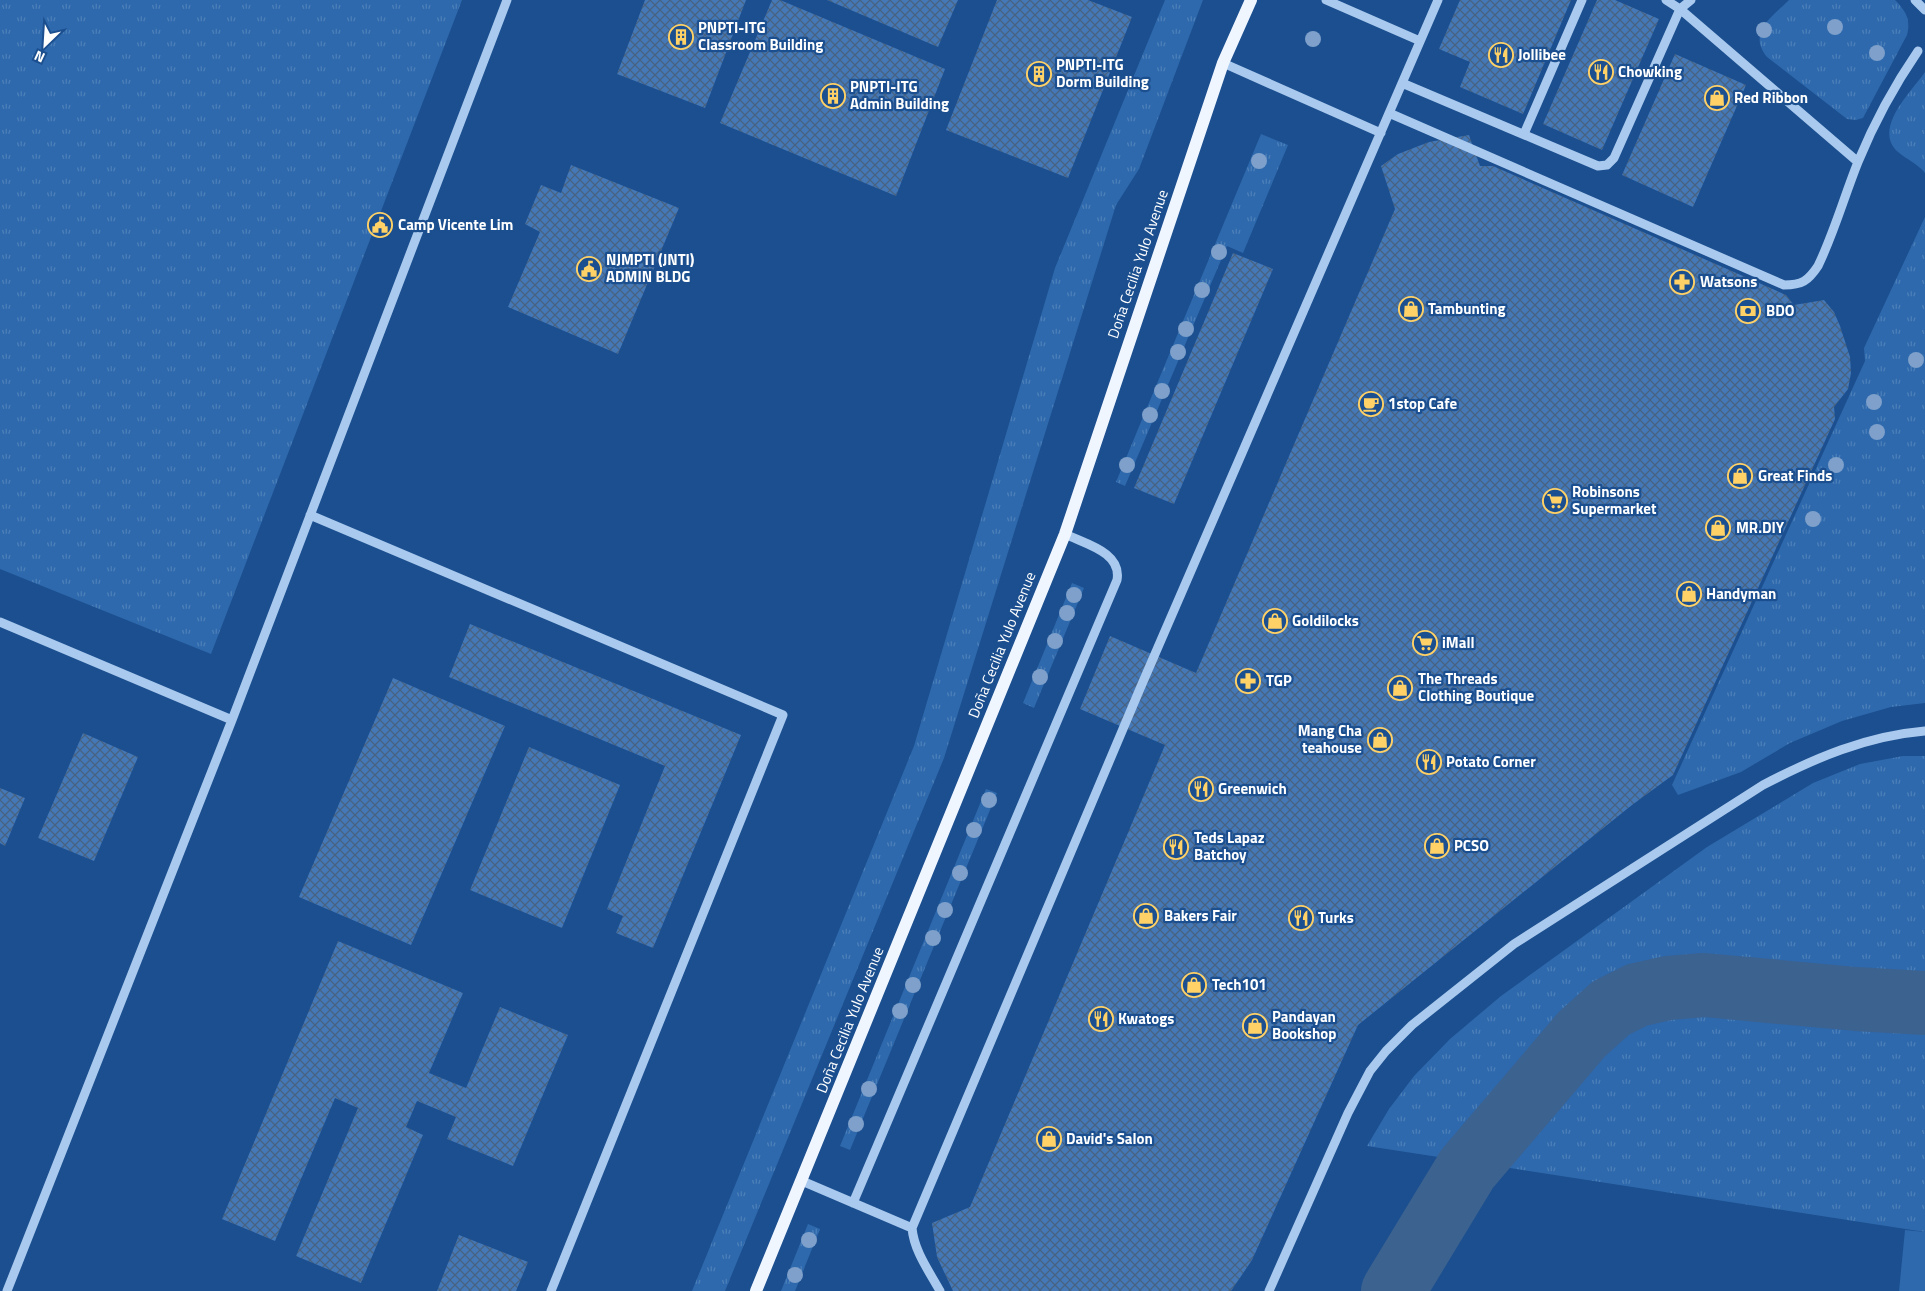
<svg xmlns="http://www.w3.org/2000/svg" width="1925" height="1291" font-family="'Titillium Web',sans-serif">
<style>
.grass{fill:url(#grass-tufts)}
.pitch{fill:#2e69ad}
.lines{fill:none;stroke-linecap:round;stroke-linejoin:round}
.river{stroke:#3c6290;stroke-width:64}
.building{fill:url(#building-cross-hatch)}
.minor{stroke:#a9c9ee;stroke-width:9}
.major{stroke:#f0f6ff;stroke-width:12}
.tree{fill:#7ea0ca}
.labels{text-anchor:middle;stroke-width:4.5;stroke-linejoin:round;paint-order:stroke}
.poi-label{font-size:15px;font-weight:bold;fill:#fff;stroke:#1b4f8f;text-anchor:start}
.street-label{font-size:15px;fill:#fff;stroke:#1b4f8f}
</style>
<defs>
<pattern id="grass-tufts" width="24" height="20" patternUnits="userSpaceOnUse" patternTransform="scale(1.25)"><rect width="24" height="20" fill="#2e69ad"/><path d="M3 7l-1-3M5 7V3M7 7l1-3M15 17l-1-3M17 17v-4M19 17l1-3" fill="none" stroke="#4d80b9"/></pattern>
<pattern id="building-cross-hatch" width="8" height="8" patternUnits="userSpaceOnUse" patternTransform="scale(1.25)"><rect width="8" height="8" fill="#4478b7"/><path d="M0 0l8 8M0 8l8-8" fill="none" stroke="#486282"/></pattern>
</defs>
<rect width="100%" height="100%" fill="#1b4f8f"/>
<path class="grass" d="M0 0H462L211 654 0 569Z
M1165 0H1203L1139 169 1116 205 944 758 725 1291H692L914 746 1055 268Z
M1789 0H1895C1906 11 1911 20 1907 35L1863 118 1856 120 1847 119 1767 57C1747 32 1772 17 1789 0Z
M1925 72V173C1918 164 1906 159 1898 152 1872 129 1911 92 1925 72Z
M1261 134 1288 145 1243 253 1227 246 1125 486 1116 482Z
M1925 217V703L1891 707 1842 721 1790 743 1741 772 1678 795 1672 785 1865 361 1864 348Z
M1072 583 1084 588 1034 708 1023 703Z
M1903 756H1925V1232L1367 1146 1389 1109 1414 1076 1450 1039 1501 996 1707 847 1813 783 1860 764Z
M986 789 997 793 850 1150 840 1146Z
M808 1224 820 1229 795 1291H781Z"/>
<path class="pitch" d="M1905 1230 1925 1232V1291H1899Z"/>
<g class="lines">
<path class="river" d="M1393 1291 1467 1169 1582 1034 1611 1008 1637 995 1668 988 1704 985 1856 999 1925 1003"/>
</g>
<path class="building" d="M645 0H746L705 108 617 74Z
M772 0H780L945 69 896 196 720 123Z
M827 0H958L938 47Z
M997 0H1088L1132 17 1068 178 946 130Z
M1460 0H1571L1523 114 1460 87 1470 62 1439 49Z
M1597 0H1615L1659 19 1602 150 1543 124Z
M1675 54 1746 85 1693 207 1622 175Z
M1469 135 1480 166H1493L1786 295 1794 305 1824 300 1834 312 1840 326 1850 357 1851 373 1848 389 1834 407 1835 419 1673 775 1632 805 1358 1025 1252 1260 1231 1291H953L937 1257 932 1223 970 1207 1165 745 1080 709 1110 636 1196 673 1395 209 1381 166 1398 154 1429 142Z
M571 165 679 208 618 354 508 307 540 232 525 224 541 185 561 193Z
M1233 253 1273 269 1174 504 1134 488Z
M470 624 741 735 653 948 616 933 623 916 607 909 665 766 449 677Z
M393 678 505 726 411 945 299 897Z
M83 733 138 757 94 861 38 838Z
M529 747 620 785 562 928 470 890Z
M0 788 25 798 5 846 0 843Z
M338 941 463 993 429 1073 466 1088 500 1007 568 1035 513 1166 447 1139 456 1117 417 1101 406 1127 423 1135 361 1283 296 1256 358 1108 335 1098 275 1241 222 1219Z
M459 1235 528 1262 516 1291H437Z"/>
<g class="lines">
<path class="minor" d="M1326 0 1420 41
M1666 0 1680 9 1858 162
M1915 0 1925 10
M1223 63 1381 133
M1402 83 1598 166 1607 165 1614 158 1680 9 1691 0
M1389 113 1784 285C1802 285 1808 281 1818 266 1834 233 1844 197 1858 162 1874 123 1894 86 1918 51
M1524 134 1582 0
M310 515 783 715 551 1291
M0 622 232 720
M802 1181 912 1228
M853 1203 1117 580C1122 552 1085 544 1065 534
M7 1291 232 720 507 0
M940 1291C929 1271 914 1251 912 1228L1139 691 1438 0
M1269 1291 1348 1113 1370 1071 1386 1051 1412 1025 1514 944 1763 785C1815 758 1866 736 1925 731"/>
<path class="major" d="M756 1291 1065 534 1223 63 1251 0"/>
</g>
<g class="tree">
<circle cx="1835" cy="27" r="8"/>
<circle cx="1764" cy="30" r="8"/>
<circle cx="1313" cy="39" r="8"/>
<circle cx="1877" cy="53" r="8"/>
<circle cx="1259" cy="161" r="8"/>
<circle cx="1219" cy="252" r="8"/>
<circle cx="1202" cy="290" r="8"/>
<circle cx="1186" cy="329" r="8"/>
<circle cx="1178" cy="352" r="8"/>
<circle cx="1916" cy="360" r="8"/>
<circle cx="1162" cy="391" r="8"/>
<circle cx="1874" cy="402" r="8"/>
<circle cx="1150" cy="415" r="8"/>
<circle cx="1877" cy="432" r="8"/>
<circle cx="1127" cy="465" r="8"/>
<circle cx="1836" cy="465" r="8"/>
<circle cx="1813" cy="519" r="8"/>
<circle cx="1074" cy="595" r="8"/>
<circle cx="1067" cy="613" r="8"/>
<circle cx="1055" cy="641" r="8"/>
<circle cx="1040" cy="677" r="8"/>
<circle cx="989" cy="800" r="8"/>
<circle cx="974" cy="830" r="8"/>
<circle cx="960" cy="873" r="8"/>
<circle cx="945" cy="910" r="8"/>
<circle cx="933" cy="938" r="8"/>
<circle cx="913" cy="985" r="8"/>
<circle cx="900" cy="1011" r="8"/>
<circle cx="869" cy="1089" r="8"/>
<circle cx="856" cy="1124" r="8"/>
<circle cx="809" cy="1240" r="8"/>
<circle cx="795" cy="1275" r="8"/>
</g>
<defs>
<symbol id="building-ring" viewBox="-11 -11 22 22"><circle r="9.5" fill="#1b4f8f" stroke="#ffd166" stroke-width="1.5"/><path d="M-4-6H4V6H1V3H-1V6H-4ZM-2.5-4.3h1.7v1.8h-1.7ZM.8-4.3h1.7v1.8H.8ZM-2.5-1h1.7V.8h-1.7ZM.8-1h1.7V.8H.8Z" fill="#ffd166"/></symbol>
<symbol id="restaurant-ring" viewBox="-11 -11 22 22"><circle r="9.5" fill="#1b4f8f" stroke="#ffd166" stroke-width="1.5"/><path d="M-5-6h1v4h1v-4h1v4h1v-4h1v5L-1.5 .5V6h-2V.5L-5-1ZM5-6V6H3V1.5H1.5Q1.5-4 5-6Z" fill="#ffd166"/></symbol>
<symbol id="shop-ring" viewBox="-11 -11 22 22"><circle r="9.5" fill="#1b4f8f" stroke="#ffd166" stroke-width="1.5"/><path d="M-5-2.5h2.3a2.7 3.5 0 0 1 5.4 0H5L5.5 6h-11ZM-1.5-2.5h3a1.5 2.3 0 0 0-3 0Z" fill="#ffd166"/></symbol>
<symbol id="civic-ring" viewBox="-11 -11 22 22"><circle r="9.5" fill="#1b4f8f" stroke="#ffd166" stroke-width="1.5"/><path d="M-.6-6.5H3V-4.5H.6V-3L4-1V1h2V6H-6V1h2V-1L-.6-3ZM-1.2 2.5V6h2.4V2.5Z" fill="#ffd166"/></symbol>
<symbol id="pharmacy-ring" viewBox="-11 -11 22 22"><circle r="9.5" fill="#1b4f8f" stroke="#ffd166" stroke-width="1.5"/><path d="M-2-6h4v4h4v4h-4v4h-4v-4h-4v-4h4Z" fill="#ffd166"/></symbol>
<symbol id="bank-ring" viewBox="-11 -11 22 22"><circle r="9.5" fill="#1b4f8f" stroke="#ffd166" stroke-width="1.5"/><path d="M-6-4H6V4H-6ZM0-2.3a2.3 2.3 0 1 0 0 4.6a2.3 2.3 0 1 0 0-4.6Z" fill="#ffd166"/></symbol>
<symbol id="cafe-ring" viewBox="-11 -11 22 22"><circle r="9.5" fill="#1b4f8f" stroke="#ffd166" stroke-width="1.5"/><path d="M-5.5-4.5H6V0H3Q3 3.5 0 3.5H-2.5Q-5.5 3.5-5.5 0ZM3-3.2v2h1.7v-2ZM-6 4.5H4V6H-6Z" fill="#ffd166"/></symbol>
<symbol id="supermarket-ring" viewBox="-11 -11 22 22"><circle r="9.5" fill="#1b4f8f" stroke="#ffd166" stroke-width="1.5"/><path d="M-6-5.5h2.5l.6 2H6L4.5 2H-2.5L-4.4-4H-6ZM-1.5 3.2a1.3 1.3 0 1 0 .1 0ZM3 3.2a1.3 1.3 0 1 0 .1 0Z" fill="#ffd166"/></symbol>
</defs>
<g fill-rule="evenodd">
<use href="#building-ring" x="667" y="23" width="28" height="28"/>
<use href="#restaurant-ring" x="1487" y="41" width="28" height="28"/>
<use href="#restaurant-ring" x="1587" y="58" width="28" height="28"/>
<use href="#building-ring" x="1025" y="60" width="28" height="28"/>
<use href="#building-ring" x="819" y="82" width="28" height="28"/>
<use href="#shop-ring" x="1703" y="84" width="28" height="28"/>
<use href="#civic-ring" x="366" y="211" width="28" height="28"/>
<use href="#civic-ring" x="575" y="255" width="28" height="28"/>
<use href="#pharmacy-ring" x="1668" y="268" width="28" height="28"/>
<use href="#shop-ring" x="1397" y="295" width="28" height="28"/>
<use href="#bank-ring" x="1734" y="297" width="28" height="28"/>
<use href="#cafe-ring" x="1357" y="390" width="28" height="28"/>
<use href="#shop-ring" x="1726" y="462" width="28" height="28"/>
<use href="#supermarket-ring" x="1541" y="487" width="28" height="28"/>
<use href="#shop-ring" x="1704" y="514" width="28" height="28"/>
<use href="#shop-ring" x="1675" y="580" width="28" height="28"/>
<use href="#shop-ring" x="1261" y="607" width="28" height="28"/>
<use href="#supermarket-ring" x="1411" y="629" width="28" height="28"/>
<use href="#pharmacy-ring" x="1234" y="667" width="28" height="28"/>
<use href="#shop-ring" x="1386" y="674" width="28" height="28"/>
<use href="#shop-ring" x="1366" y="726" width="28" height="28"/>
<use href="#restaurant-ring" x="1415" y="748" width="28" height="28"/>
<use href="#restaurant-ring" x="1187" y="775" width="28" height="28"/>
<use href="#shop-ring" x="1423" y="832" width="28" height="28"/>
<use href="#restaurant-ring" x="1162" y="833" width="28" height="28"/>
<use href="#shop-ring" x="1132" y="902" width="28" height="28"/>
<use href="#restaurant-ring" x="1287" y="904" width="28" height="28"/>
<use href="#shop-ring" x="1180" y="971" width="28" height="28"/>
<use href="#restaurant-ring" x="1087" y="1005" width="28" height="28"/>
<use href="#shop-ring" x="1241" y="1012" width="28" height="28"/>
<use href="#shop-ring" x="1035" y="1125" width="28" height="28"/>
</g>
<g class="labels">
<g class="poi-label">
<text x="698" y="33">PNPTI-ITG<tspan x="698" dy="17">Classroom Building</tspan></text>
<text x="1518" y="60">Jollibee</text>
<text x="1056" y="70">PNPTI-ITG<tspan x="1056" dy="17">Dorm Building</tspan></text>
<text x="1618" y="77">Chowking</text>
<text x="850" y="92">PNPTI-ITG<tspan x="850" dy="17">Admin Building</tspan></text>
<text x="1734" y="103">Red Ribbon</text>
<text x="398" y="230">Camp Vicente Lim</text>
<text x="606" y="265">NJMPTI (JNTI)<tspan x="606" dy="17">ADMIN BLDG</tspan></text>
<text x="1700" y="287">Watsons</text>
<text x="1428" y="314">Tambunting</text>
<text x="1766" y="316">BDO</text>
<text x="1388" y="409">1stop Cafe</text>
<text x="1758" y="481">Great Finds</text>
<text x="1572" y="497">Robinsons<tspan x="1572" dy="17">Supermarket</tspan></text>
<text x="1736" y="533">MR.DIY</text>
<text x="1706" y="599">Handyman</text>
<text x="1292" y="626">Goldilocks</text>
<text x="1442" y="648">iMall</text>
<text x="1418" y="684">The Threads<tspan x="1418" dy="17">Clothing Boutique</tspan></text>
<text x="1266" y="686">TGP</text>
<text x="1362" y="736" text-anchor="end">Mang Cha<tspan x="1362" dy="17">teahouse</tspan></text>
<text x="1446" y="767">Potato Corner</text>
<text x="1218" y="794">Greenwich</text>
<text x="1194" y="843">Teds Lapaz<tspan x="1194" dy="17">Batchoy</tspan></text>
<text x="1454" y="851">PCSO</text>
<text x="1164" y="921">Bakers Fair</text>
<text x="1318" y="923">Turks</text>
<text x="1212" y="990">Tech101</text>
<text x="1272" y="1022">Pandayan<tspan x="1272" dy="17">Bookshop</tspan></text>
<text x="1118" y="1024">Kwatogs</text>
<text x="1066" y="1144">David's Salon</text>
</g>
<g class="street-label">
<text transform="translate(1138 264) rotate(-71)" y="5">Doña Cecilia Yulo Avenue</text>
<text transform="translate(1002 645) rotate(-68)" y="5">Doña Cecilia Yulo Avenue</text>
<text transform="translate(850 1020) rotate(-68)" y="5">Doña Cecilia Yulo Avenue</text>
</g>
</g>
<g transform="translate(45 45) rotate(205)" stroke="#1b4f8f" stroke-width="4" paint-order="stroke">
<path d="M0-4L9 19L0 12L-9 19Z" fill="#ffffff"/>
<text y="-8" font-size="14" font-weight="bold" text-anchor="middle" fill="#ffffff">N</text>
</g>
</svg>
